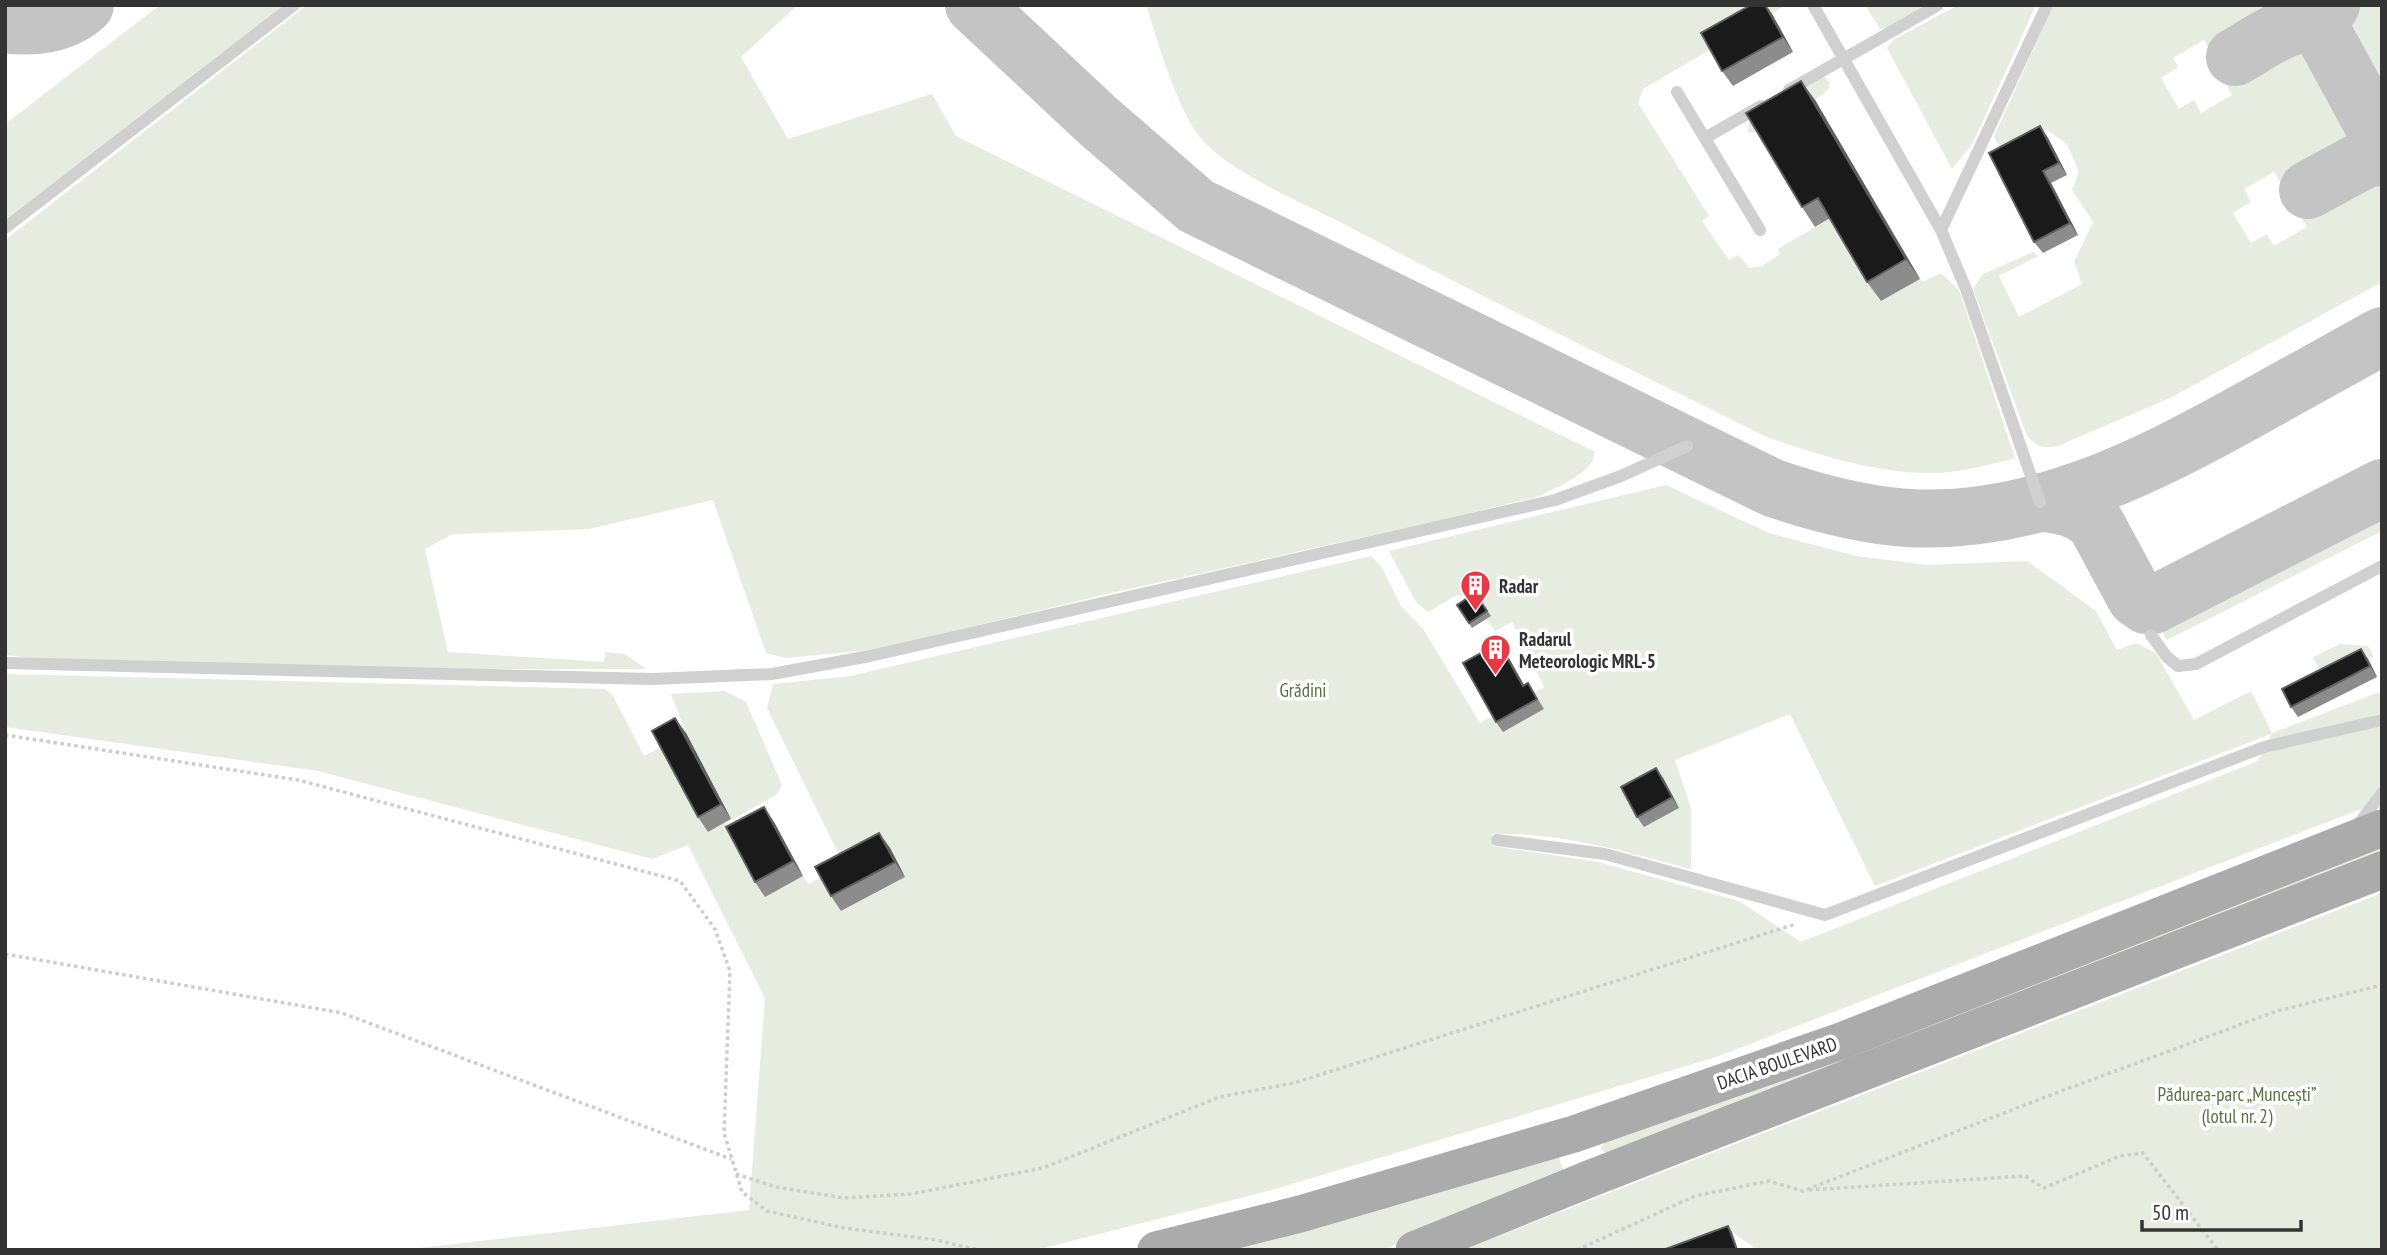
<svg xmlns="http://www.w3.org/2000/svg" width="2387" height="1255" font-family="'PT Sans Narrow',sans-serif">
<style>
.green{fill:#e6ecdf;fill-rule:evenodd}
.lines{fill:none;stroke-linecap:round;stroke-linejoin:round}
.taxiway{stroke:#c4c4c4;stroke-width:58}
.path{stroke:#cdcdcd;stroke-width:3.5;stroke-dasharray:3.5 3.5;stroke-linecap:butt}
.lane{stroke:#d0d0d0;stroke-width:12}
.primary{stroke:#ababab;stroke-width:37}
.wall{fill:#8c8c8c}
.shaded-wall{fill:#5f5f5f}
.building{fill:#1a1a1a;stroke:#5f5f5f;stroke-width:2}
.labels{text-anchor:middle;stroke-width:7;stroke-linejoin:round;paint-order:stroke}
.poi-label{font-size:19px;font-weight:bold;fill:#333;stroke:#fff;text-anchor:start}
.park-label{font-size:19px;fill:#56703f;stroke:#fff}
.street-label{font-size:19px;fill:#333;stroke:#fff}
</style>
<rect width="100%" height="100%" fill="#fff"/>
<path class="green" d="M160 5H285L5 222V124Z
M307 5H798L741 57 788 139 932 94 956 136 1595 452 1592 462 1584 471 1566 483 1539 496 1459 516 1111 593 879 649 786 658 766 653 713 500 589 529 453 534 425 549 448 652 604 662 605 652 625 654 646 669H394L48 660 5 655V240Z
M1146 5H1786L1643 89 1638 103 1709 216 1702 221 1729 260 1738 255 1750 268 1762 266 1780 254 1778 249 1832 217 1881 301 1920 279 1923 282 1941 273 1959 290 2015 458C1988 465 1959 473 1931 473 1875 473 1820 455 1769 438 1627 367 1485 299 1346 225 1305 204 1234 174 1204 142 1178 114 1158 42 1146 5Z
M1865 5H1927L1886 28 1880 29Z
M1958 5H2036L1973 143 1952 169 1887 48 1893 40Z
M2053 5H2272L2280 18 2230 47 2225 40 2209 49 2204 40 2173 58 2178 67 2161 78 2179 109 2194 100 2201 113 2232 95 2226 84 2244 73 2241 68 2292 39 2295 44 2305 38 2316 56 2321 54 2360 121 2353 125 2362 141 2351 147 2354 153 2304 182 2299 175 2282 185 2274 172 2244 189 2251 202 2233 213 2251 243 2267 234 2274 246 2307 227 2301 217 2316 208 2313 203 2364 173 2368 179 2380 173 2382 176V282L2170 398 2060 445C2045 449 2038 448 2027 436L1973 289 1983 274 2033 252 2038 256 1999 276 2019 317 2082 284 2074 262 2093 222 2072 190 2079 172 2067 144 2047 130 2002 151 1994 137Z
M2356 5H2382L2381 109 2342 42 2349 37 2339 22 2349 16 2347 11Z
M1825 77 1830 83 1828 90 1815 100 1760 133 1748 132 1749 120 1817 79Z
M1666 485 1769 533 1856 556 1927 565 2027 561 2096 611 2117 650 2136 643 2156 653 2194 720 2251 691 2272 733 2382 691V801L1716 1057 1272 1190 1036 1250H402L749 1210 765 998 688 845 652 859 318 771 5 727V674L606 689 613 696 644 756 663 746 708 832 726 822 765 896 803 876 808 884 822 877 842 911 905 877 844 865 767 708 773 684 850 676 1371 556 1381 566 1401 606 1423 629 1480 723 1544 687 1512 622 1495 631 1486 619 1491 616 1479 598 1457 595 1428 612 1416 602 1389 551ZM1790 714 1875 886 2271 734 2258 761 1801 942 1739 901 1598 862 1493 846 1492 834C1561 832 1625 852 1691 869V808L1675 760Z
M2382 514V531L2167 640 2162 632 2165 625Z
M2340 644 2368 646 2374 657 2368 659 2366 653 2320 672 2313 657Z
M725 691 746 702 782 785 777 794 732 820 686 733 671 694Z
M2382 841V856L1613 1157 1600 1149 1610 1135Z
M2382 893V1250H1758L1732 1232 1681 1250H1462Z
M1557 1154 1566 1176 1382 1250H1216Z"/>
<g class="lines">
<path class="taxiway" d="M974 5 1097 120 1196 206 1773 488C1817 503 1861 515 1908 518 2031 525 2142 469 2247 411 2292 386 2337 361 2382 336
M2331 5 2319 22 2321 29 2382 141
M5 24C32 28 64 25 85 5
M2235 57C2257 45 2299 12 2321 29
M2308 190 2367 158 2382 157
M2040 502C2062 505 2080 508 2096 524L2136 598 2146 605H2153L2382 488"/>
<path class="path" d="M5 735 298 780 680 881 715 929 730 971 724 1133 742 1192 767 1211 844 1228 937 1240 978 1250
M5 954 342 1013 731 1159
M736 1174 776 1187 844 1198 911 1194 1043 1168 1219 1097 1294 1083 1796 924
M1809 1190 2025 1176 2044 1188 2120 1156 2143 1153 2218 1250
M1577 1250 1695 1196 1769 1181 1803 1191 2048 1096 2277 1011 2382 985"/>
<path class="lane" d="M1813 5 1941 230 1966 289 2040 502
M1789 90 1938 5
M1677 92 1760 230
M1705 138 1761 106
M5 228 294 5
M1941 230 2047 5
M2151 635 2167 657 2178 666 2196 664 2382 566
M5 663 652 679 772 674 870 656 1555 500 1621 476 1687 446
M2357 826 2382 793
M1497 840 1605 854 1825 915 2264 747 2382 720"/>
<path class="primary" d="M1156 1250 1300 1214 1574 1134 1841 1041 2382 828
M1414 1250 1589 1179 2382 870"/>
</g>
<path class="wall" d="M1751 5H1766L1772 14 1793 52 1733 86 1722 71Z
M1815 100 1920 279 1881 301 1867 282 1830 218 1815 227 1802 207Z
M2040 126 2048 138 2067 175 2051 183 2078 235 2043 253 2034 242Z
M1475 593 1491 616 1472 628 1457 605Z
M2361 649 2368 659 2377 677 2298 717 2291 707Z
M1506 653 1524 685 1528 683 1544 709 1503 732 1496 722Z
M686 733 731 819 708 832 698 817Z
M1656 768 1663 778 1679 808 1644 827 1637 817Z
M774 822 803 876 765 897 755 882Z
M879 833 890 848 905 877 841 911 831 896Z"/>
<path class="shaded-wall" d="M1765 5 1772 14 1793 52 1783 37Z
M1801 81 1815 100 1920 279 1906 259Z
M2040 126 2048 138 2067 175 2059 163Z
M2043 171 2051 183 2078 235 2070 223Z
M1499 643 1506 653 1530 696 1523 686Z
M2361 649 2368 659 2377 677 2370 666Z
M675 718 686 733 731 819 721 804Z
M1656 768 1663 778 1679 808 1672 797Z
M764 807 774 822 803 876 793 861Z
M879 833 890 848 905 877 895 862Z
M1728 1226 1732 1232 1738 1250H1737Z"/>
<path class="building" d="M1751 5H1765L1783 37 1722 71 1701 33Z
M1801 81 1906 259 1867 282 1818 198 1802 207 1746 113Z
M2040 126 2059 163 2043 171 2070 223 2034 242 1989 153Z
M1475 593 1487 611 1469 623 1457 605Z
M1499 643 1523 686 1528 683 1537 699 1496 722 1463 663Z
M2361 649 2370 666 2291 707 2282 689Z
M675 718 721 804 698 817 652 731Z
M1656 768 1672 797 1637 817 1621 787Z
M764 807 793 861 755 882 726 827Z
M879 833 895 862 831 896 815 867Z
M1728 1226 1737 1250H1663Z"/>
<defs>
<symbol id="building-pin" viewBox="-11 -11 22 30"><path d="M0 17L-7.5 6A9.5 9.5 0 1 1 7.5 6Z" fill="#e63946" stroke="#fff"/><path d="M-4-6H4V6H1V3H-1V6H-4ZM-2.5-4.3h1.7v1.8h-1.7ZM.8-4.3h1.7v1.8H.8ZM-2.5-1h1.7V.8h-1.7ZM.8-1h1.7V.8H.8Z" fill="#fff"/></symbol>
</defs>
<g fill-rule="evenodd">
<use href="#building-pin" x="1458" y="568" width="35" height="47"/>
<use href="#building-pin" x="1478" y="632" width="35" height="47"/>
</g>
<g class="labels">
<g class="poi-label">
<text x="1499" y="593">Radar</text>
<text x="1519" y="646">Radarul<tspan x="1519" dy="22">Meteorologic MRL-5</tspan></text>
</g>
<g class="park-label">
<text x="1303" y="697">Grădini</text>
<text x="2237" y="1101">Pădurea-parc „Muncești”<tspan x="2237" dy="22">(lotul nr. 2)</tspan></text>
</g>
<g class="street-label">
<text transform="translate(1777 1063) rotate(-19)" y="7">DACIA BOULEVARD</text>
</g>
</g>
<rect width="2387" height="1255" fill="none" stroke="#333333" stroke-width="14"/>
<path d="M2142 1220v10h159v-10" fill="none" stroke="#333333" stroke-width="3.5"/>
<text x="2152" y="1220" font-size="21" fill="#333333" stroke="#ffffff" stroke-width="5" paint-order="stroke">50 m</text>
</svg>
